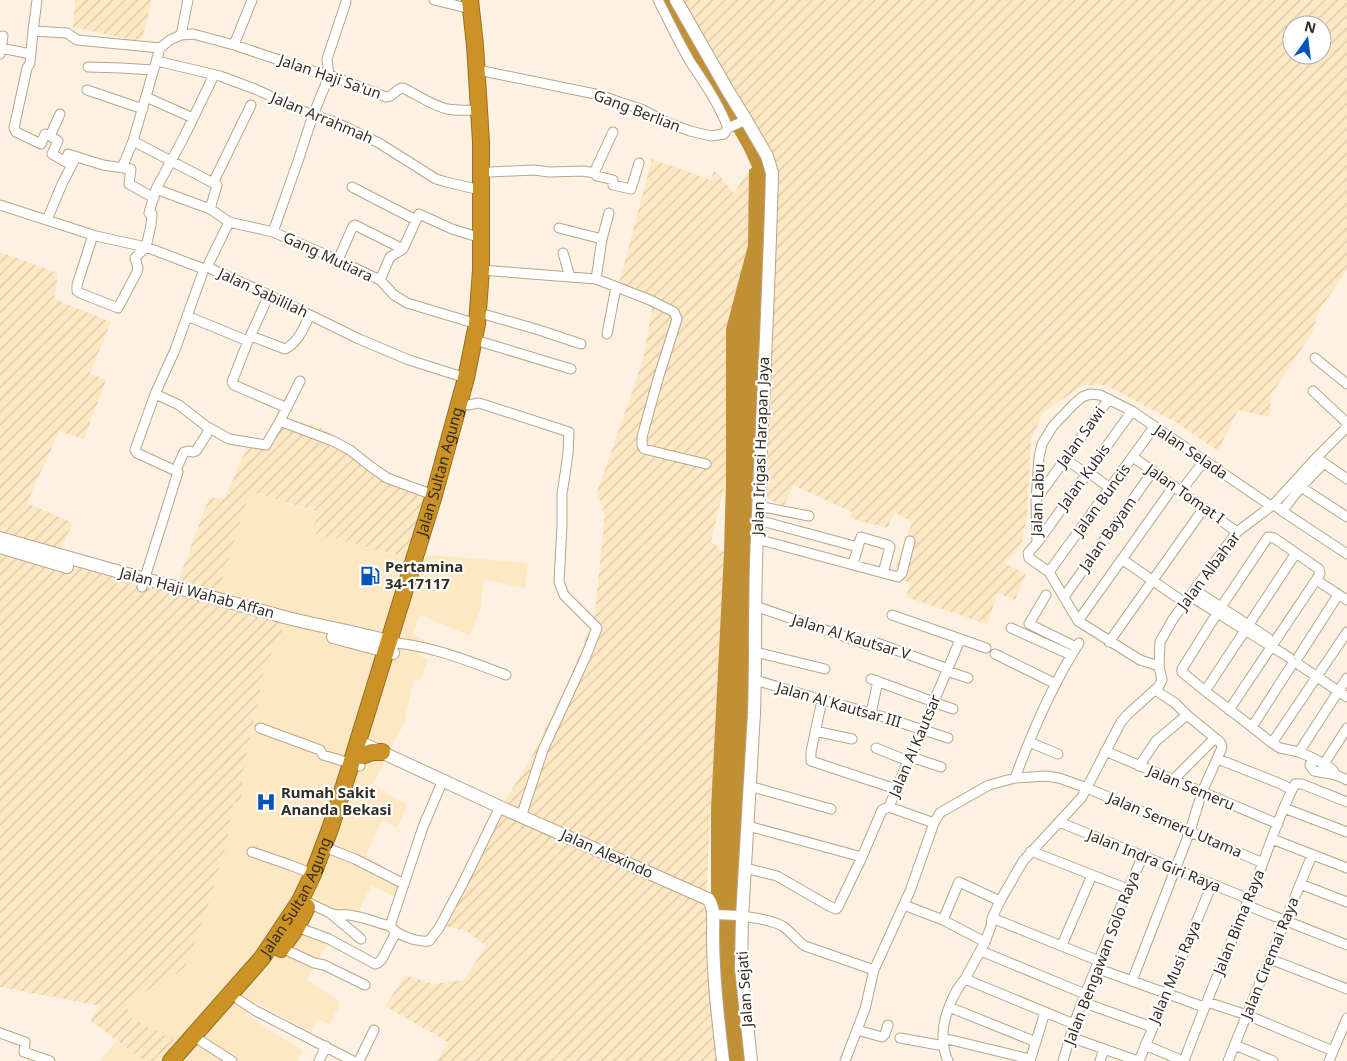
<svg xmlns="http://www.w3.org/2000/svg" width="1347" height="1061" font-family="'Noto Sans',sans-serif">
<style>
.built{fill:#fee7c3}
.industrial{fill:url(#industrial-furrows);fill-rule:evenodd}
.water{fill:#c29034}
.lines{fill:none;stroke-linecap:round;stroke-linejoin:round}
.river{stroke:#c29034;stroke-width:12}
.street-casing{stroke:#b6a589;stroke-width:11}
.secondary-casing{stroke:#b6a589;stroke-width:14}
.highway-casing{stroke:#966f25;stroke-width:18}
.street{stroke:#fff;stroke-width:9}
.secondary{stroke:#fff;stroke-width:12}
.highway{stroke:#cb9326;stroke-width:16}
.labels{text-anchor:middle;stroke-width:4.5;stroke-linejoin:round;paint-order:stroke}
.street-label{font-size:15px;fill:#342d22;stroke:#fff}
.poi-label{font-size:15px;font-weight:bold;fill:#342d22;stroke:#fff;text-anchor:start}
</style>
<defs>
<pattern id="industrial-furrows" width="10" height="10" patternUnits="userSpaceOnUse" patternTransform="scale(1.25)"><rect width="10" height="10" fill="#fee7c3"/><path d="M-1 1l2-2M0 10L10 0M9 11l2-2" fill="none" stroke="#dac6a7"/></pattern>
</defs>
<rect width="100%" height="100%" fill="#fdf2e1"/>
<path class="built" d="M250 491 318 513 312 533 417 560 433 555 528 563 525 588 484 580 480 610 470 636 420 615 413 634 425 640 419 655 428 660 420 681 414 679 404 724 392 745 373 785 407 805 397 828 382 820 366 855 403 880 396 897 371 886 359 910 345 920 309 903 297 927 327 944 307 980 341 1002 330 1024 318 1019 311 1032 253 1001 245 1014 303 1051 297 1061H160L177 1042 131 1018 127 1008 136 997 184 969 208 906 227 842 233 802 241 801 243 773 264 671 289 615 217 597Z
M116 1041 144 1061H100Z"/>
<path class="industrial" d="M75 0H152L142 39 133 40 73 27Z
M676 0H1347V270L1318 312 1312 333 1271 395 1270 417 1238 410 1218 451 1177 423 1106 385H1083L1043 413 1031 439 1027 517 1020 549 1004 563 1026 574 1015 600 998 593 987 624 906 597 910 583 893 576 912 522 895 512 887 528 850 518 852 512 793 485 784 506 726 480 711 541 724 552 706 898 723 1061H437L448 1042 385 1006 406 975 433 984 464 980 486 946 466 931 440 925 462 872 531 758 572 674 595 612 605 514 597 493 643 360 654 298 619 284 652 159 711 180 714 170 734 193 749 170 766 156ZM1292 25H1322V55H1292Z
M0 252 58 273 54 299 111 322 90 373 106 380 84 439 59 431 27 503 73 523 59 553 176 587 209 498H225L250 440 268 445 277 415 324 429 381 469 435 491 417 560 312 533 318 512 250 491 217 597 289 615 264 671 243 773 241 802 233 803 227 842 208 906 184 969 136 997 127 1008 131 1018 178 1042 160 1061H144L90 1020 101 1006 0 987Z"/>
<path class="water" d="M767 156 742 917 751 1061H723L711 905V808L724 552 726 479V329L748 245 749 170Z"/>
<g class="lines">
<path class="river" d="M665 0 749 146 758 166 761 180"/>
<defs>
<path id="street" d="M37 0 33 31 67 33 77 40 160 48
M434 0 471 9
M658 0C669 21 679 43 691 63 705 84 719 104 728 128
M33 31 30 63 27 68 14 128 16 132 41 144 45 134 50 136
M181 35 188 0
M234 45 252 0
M0 48 31 54
M0 54 3 36
M157 61 220 76 255 89 305 112 337 123 379 143 436 179 446 182 480 190
M88 67 121 68 153 70
M483 71 600 95 619 102 641 109 666 122 690 131 711 136 724 134 728 128
M87 90 143 109
M146 97 193 118
M60 114 50 136 58 141 52 154 66 162 68 154 103 165 131 169 129 184 154 198
M728 128 746 120
M133 141 217 185 210 209
M122 168 133 141 160 48 170 40 181 35 193 34 234 45 312 71 329 75 386 97C394 97 396 88 403 88 418 95 431 105 447 109 457 111 468 110 479 110
M490 172 534 170 549 172 584 171 594 173 597 176 613 180V185L631 189 639 163
M594 173 613 132
M213 183 251 105
M352 187 416 220
M156 189 210 209 229 222 273 232 338 260 380 280 394 295 407 303 477 324
M0 205 96 236 146 247 204 269 207 267 269 295 359 339 409 360 466 378
M47 220 62 184 76 157
M559 228 602 239
M273 232 298 161 313 115 329 76 327 59 346 2
M93 235 77 285V291L80 293 118 308 137 272 138 268 135 258 146 247 151 225 152 214 149 213 156 189 185 135 214 75
M563 253 570 277
M338 260 353 226 355 225 403 249
M207 267 229 222
M481 270 596 279 650 300 674 312 677 319 658 379 642 437V445L644 449 706 464
M596 279 602 239 609 213
M380 280 390 257 403 249 419 214 452 229 481 238
M269 295 248 341 232 382 234 385 287 408
M487 315 539 330 581 344
M187 316 248 341
M607 334 616 287
M251 336 285 349C298 343 304 327 310 315
M482 342 571 369
M1315 358 1347 384
M1313 391 1347 423
M155 394 164 398 179 405 206 426 229 439 266 445 280 421 300 381
M468 405 479 403 569 432 568 454 562 494V525L559 582 564 595 597 628 586 656 543 750 521 817
M280 421 333 441 350 450 370 466 387 478 436 496
M1133 457 1237 532
M1065 459 1087 474
M1321 461 1347 479
M176 470 184 452 188 451 193 452 196 451 210 429
M1088 472 1110 488
M1301 487 1347 517
M1181 491 1204 461
M1037 498 1109 399
M1274 504 1282 511 1347 554
M758 506 809 516
M1282 511 1301 487 1324 463
M758 520 858 547
M757 539 898 577 902 573 910 541
M1037 543 1132 411
M1123 560 1185 603
M853 564 861 537 888 545 890 547 883 573
M1049 572 1154 427
M142 587 178 472 137 453 135 450 136 447 155 394 175 350 204 269
M1195 590 1268 638
M1046 595 1029 624 1076 647
M1190 596 1290 658
M1064 597 1153 471
M755 606 869 645 877 643 948 669
M892 615 986 648
M1078 621 1174 486
M1011 628 1071 655
M1109 642 1204 508
M395 643C432 646 471 662 506 675
M755 652 825 669
M995 654 1056 684
M1299 656 1338 595
M1298 664 1347 697
M1159 666 1140 660 1078 621 1049 572 1029 558 1028 553 1037 543 1036 500 1039 457 1042 444 1053 426 1073 405 1082 397 1090 394 1100 395 1132 411 1271 506
M947 671 968 678
M871 679 953 709
M755 680 822 700 871 713 948 738
M1205 691 1296 553
M822 700 811 752V761L896 789
M1229 710 1316 580
M871 713 878 681
M1252 727 1293 663
M260 728 320 750 323 755 360 766
M815 731 852 739
M1029 742 1058 754
M1272 743 1347 632
M876 748 908 761
M1105 751 1278 824
M1299 752 1347 678
M911 757 941 767
M1313 758 1310 765 1314 771 1336 775 1347 780
M1218 759 1281 784 1292 790
M1139 766 1156 741 1187 715
M1321 772 1324 764 1347 728
M1336 775 1332 769 1313 758 1299 752 1280 748 1272 743 1252 727 1205 691 1182 672V669L1221 607 1268 537 1274 538 1319 569 1320 574 1316 580 1347 600
M1015 778C1032 732 1052 685 1079 643
M1173 780 1215 738
M749 786 831 809
M1284 808 1347 832
M1059 822 1249 899
M934 823 889 807 908 761 911 757 923 729 934 701 960 640
M748 826 862 857 882 810 889 807
M1272 839 1347 868
M332 850 355 859 404 884
M1031 851 1128 889
M252 852 290 865 313 874
M745 868 777 876 829 906 836 909 838 907 862 857
M1300 884 1347 902
M309 903 330 913 361 939
M904 905 943 920 985 942
M1246 905 1347 945
M330 913C339 917 344 913 354 916 366 918 378 923 390 926 398 936 417 942 429 941L439 928 462 885 500 807
M713 915C730 914 771 918 784 927 792 933 797 941 805 946L874 970 910 891 934 823 940 813 943 811 989 785 1015 778 1046 776 1059 778 1087 788 1263 863
M992 918 1099 961
M943 920 959 882 1000 901
M390 926 423 827 443 780
M297 927 329 939 375 964 378 963 382 959 396 932
M1062 945 1092 875
M282 948 314 963 324 965 365 985
M981 951 1085 994
M1270 959 1347 989
M1096 968 1204 1007
M965 979 1074 1024
M1132 981 1190 831 1202 792 1221 750 1222 746 1220 742 1187 715 1175 703 1155 690
M239 1000 256 1011 353 1061
M1082 1002 1152 1027
M1207 1002 1247 1015 1333 1051
M949 1007 1036 1042
M857 1030 882 1037 885 1034 888 1025
M0 1033 25 1042 24 1052 50 1061
M1070 1037 1138 1061
M900 1038 944 1046
M943 1038 1030 1059
M201 1041 232 1061
M1145 1045 1183 1061
M1235 1045 1273 1061
M319 1061 326 1046
M359 1061 374 1030
M845 1061 865 1009 874 970
M948 1061C945 1054 943 1046 943 1038 942 1020 953 992 965 979L985 942 991 926 992 918 1000 901 1023 861 1082 797 1121 722 1127 715 1159 686 1162 680 1159 666 1160 642 1173 619 1237 532 1274 504 1317 457 1347 427
M1030 1061 1045 1012
M1063 1061 1074 1024 1082 1002 1128 889 1143 856
M1100 1061 1104 1049
M1139 1061 1212 884
M1184 1061C1206 1001 1231 943 1255 884 1268 851 1278 816 1295 784H1302L1347 802
M1228 1061 1312 855
M1329 1061 1347 1018"/>
<path id="secondary" d="M676 0 728 91 746 120 767 156 772 173C769 295 762 416 757 538 754 596 756 654 754 713L742 917 741 968 751 1061
M0 538C96 566 192 592 288 618 324 627 360 633 395 643
M0 547 67 567
M333 637 393 653
M366 745 500 807 708 899C715 908 713 922 713 933 713 976 718 1018 723 1061"/>
<g id="highway">
<path d="M362 756 372 752H382"/>
<path d="M281 949 297 927 307 907"/>
<path id="s1" d="M171 1061 262 958 300 901 313 874 330 829 351 764 434 495 466 378 477 324 481 270V142L475 45 470 0"/>
</g>
</defs>
<use href="#street" class="street-casing"/>
<use href="#secondary" class="secondary-casing"/>
<use href="#highway" class="highway-casing"/>
<use href="#street" class="street"/>
<use href="#secondary" class="secondary"/>
<use href="#highway" class="highway"/>
</g>
<defs>
<symbol id="fuel-bare" viewBox="-9 -9 18 18"><path d="M-5.5-6h7V0h2V4h1.3V-2.5L3-4.5l.8-.8L6-3V5H2.5V1h-1V6h-7ZM-4.2-4.7v3.2H.2V-4.7Z" fill="#0554be" stroke="#fff" stroke-width="2.5" paint-order="stroke"/></symbol>
<symbol id="hospital-bare" viewBox="-9 -9 18 18"><path d="M-5-5h3v3.5h4V-5h3V5h-3V1.5h-4V5h-3Z" fill="#0554be" stroke="#fff" stroke-width="2.5" paint-order="stroke"/></symbol>
</defs>
<g fill-rule="evenodd">
<use href="#fuel-bare" x="356" y="562" width="28" height="28"/>
<use href="#hospital-bare" x="252" y="788" width="28" height="28"/>
</g>
<g class="labels">
<g class="street-label">
<text transform="translate(330 77) rotate(19)" y="5">Jalan Haji Sa'un</text>
<text transform="translate(637 111) rotate(21)" y="5">Gang Berlian</text>
<text transform="translate(322 118) rotate(23)" y="5">Jalan Arrahmah</text>
<text transform="translate(328 257) rotate(25)" y="5">Gang Mutiara</text>
<text transform="translate(263 293) rotate(25)" y="5">Jalan Sabililah</text>
<text transform="translate(1081 437) rotate(-54)" y="5">Jalan Sawi</text>
<text transform="translate(761 446) rotate(-88)" y="5">Jalan Irigasi Harapan Jaya</text>
<text transform="translate(1191 452) rotate(34)" y="5">Jalan Selada</text>
<text dy="5" stroke="none"><textPath href="#s1" startOffset="658">Jalan Sultan Agung</textPath></text>
<text transform="translate(1084 477) rotate(-54)" y="5">Jalan Kubis</text>
<text transform="translate(1185 494) rotate(35)" y="5">Jalan Tomat I</text>
<text transform="translate(1038 500) rotate(-88)" y="5">Jalan Labu</text>
<text transform="translate(1102 500) rotate(-54)" y="5">Jalan Buncis</text>
<text transform="translate(1108 534) rotate(-55)" y="5">Jalan Bayam</text>
<text transform="translate(1209 571) rotate(-53)" y="5">Jalan Albahar</text>
<text transform="translate(197 593) rotate(15)" y="5">Jalan Haji Wahab Affan</text>
<text transform="translate(851 637) rotate(17)" y="5">Jalan Al Kautsar V</text>
<text transform="translate(839 705) rotate(16)" y="5">Jalan Al Kautsar III</text>
<text transform="translate(915 746) rotate(-67)" y="5">Jalan Al Kautsar</text>
<text transform="translate(1191 788) rotate(23)" y="5">Jalan Semeru</text>
<text transform="translate(1175 825) rotate(23)" y="5">Jalan Semeru Utama</text>
<text transform="translate(607 854) rotate(24)" y="5">Jalan Alexindo</text>
<text transform="translate(1154 861) rotate(22)" y="5">Jalan Indra Giri Raya</text>
<text dy="5" stroke="none"><textPath href="#s1" startOffset="208">Jalan Sultan Agung</textPath></text>
<text transform="translate(1239 922) rotate(-68)" y="5">Jalan Bima Raya</text>
<text transform="translate(1102 958) rotate(-69)" y="5">Jalan Bengawan Solo Raya</text>
<text transform="translate(1270 958) rotate(-68)" y="5">Jalan Ciremai Raya</text>
<text transform="translate(1175 972) rotate(-67)" y="5">Jalan Musi Raya</text>
<text transform="translate(745 989) rotate(-94)" y="5">Jalan Sejati</text>
</g>
<g class="poi-label">
<text x="385" y="572">Pertamina<tspan x="385" dy="17">34-17117</tspan></text>
<text x="281" y="798">Rumah Sakit<tspan x="281" dy="17">Ananda Bekasi</tspan></text>
</g>
</g>
<g transform="translate(1307 40) rotate(14)"><circle r="24" fill="#ffffff" stroke="#aeaba7"/>
<path d="M0-4L9 19L0 12L-9 19Z" fill="#0554be"/>
<text y="-8" font-size="14" font-weight="bold" text-anchor="middle" fill="#342d22">N</text>
</g>
</svg>
